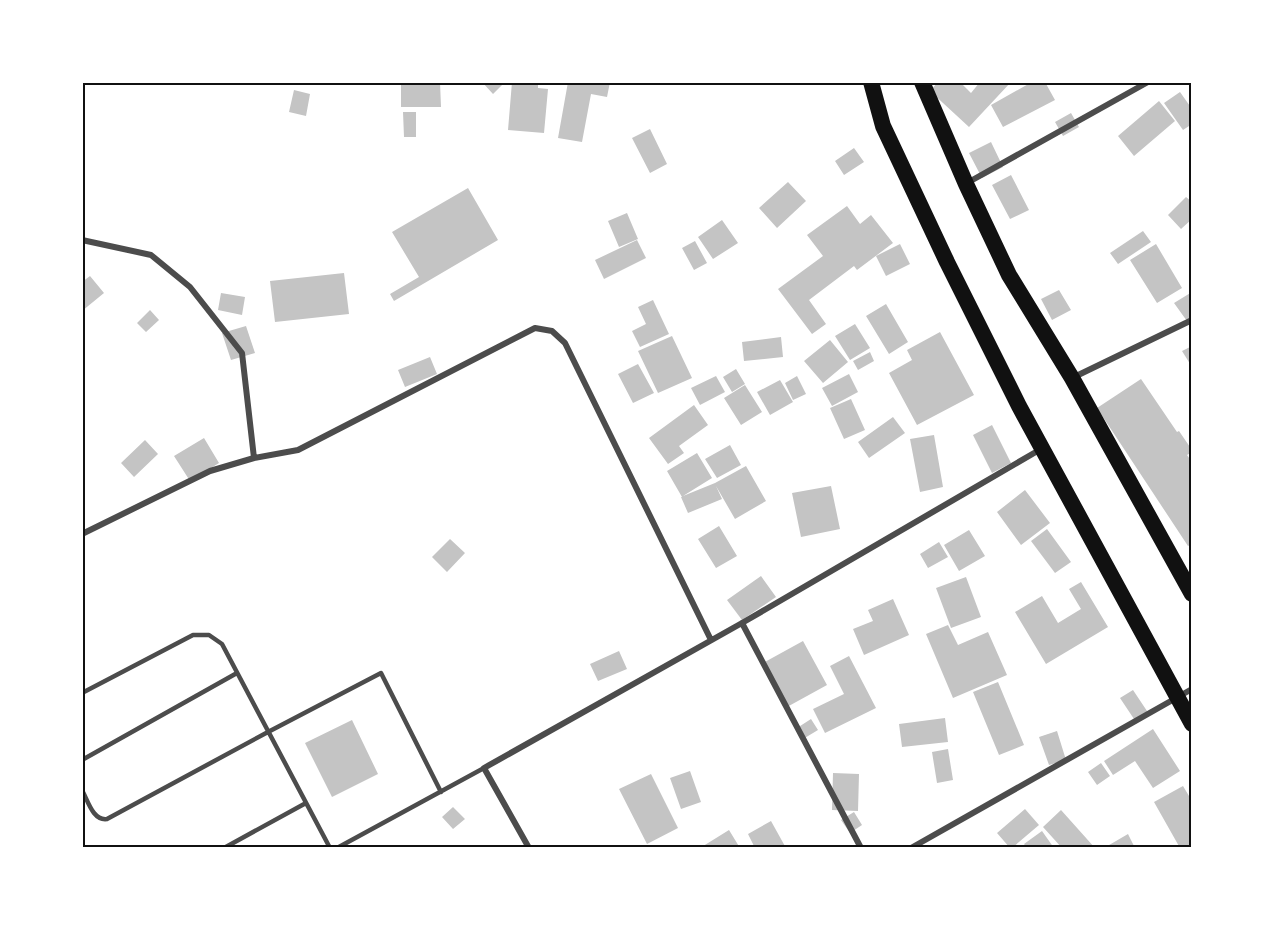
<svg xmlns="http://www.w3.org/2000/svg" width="1274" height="930" font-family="'Open Sans',sans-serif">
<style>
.building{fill:#c4c4c4}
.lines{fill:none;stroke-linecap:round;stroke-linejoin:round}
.service{stroke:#4c4c4c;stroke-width:4.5}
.minor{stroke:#4c4c4c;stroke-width:6}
.trunk{stroke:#111;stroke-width:16}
.neatline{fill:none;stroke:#111;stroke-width:2}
</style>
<rect width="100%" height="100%" fill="#fff"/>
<path class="building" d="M401 82H440L441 107H401Z
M482 82H505L493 94Z
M512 82H538V88L548 89 544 133 508 130Z
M568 82H610L607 97 591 94 582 142 558 138Z
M938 82H960L971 93 980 82H1011L969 127 930 91Z
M1032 82H1045L1055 100 1003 127 991 105Z
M294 90 310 94 306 116 289 112Z
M1180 92 1192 109V124L1183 130 1164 103Z
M1159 101 1175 121 1134 156 1118 136Z
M403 112H416V137H404Z
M1071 113 1079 127 1063 136 1055 122Z
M650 129 667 164 650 173 632 138Z
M991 142 1003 167 982 178 969 153Z
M854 148 864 162 844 175 835 161Z
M1011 175 1029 210 1010 219 992 185Z
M788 182 806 201 777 228 759 208Z
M468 188 498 240 394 301 390 294 419 277 392 232Z
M1186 197 1192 202V219L1181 229 1168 215Z
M847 206 860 224 871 215 893 243 857 270 854 266 809 300 826 324 812 334 778 289 823 256 807 235Z
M627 213 638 239 619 247 608 221Z
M722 220 738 243 713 259 698 237Z
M1143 231 1151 242 1118 264 1110 253Z
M637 240 646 258 604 279 595 260Z
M695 241 707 263 694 270 682 248Z
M900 244 910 264 886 276 876 256Z
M1156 244 1182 288 1157 303 1130 260Z
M344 273 349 314 275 322 270 281Z
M90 276 104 293 82 311V282Z
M1059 290 1071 310 1052 320 1041 299Z
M1192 292V328L1174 303Z
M221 293 245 297 242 315 218 310Z
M653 300 669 334 640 347 632 331 646 324 638 307Z
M886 304 908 342 889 354 866 316Z
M150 310 159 320 146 332 137 323Z
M855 324 870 348 850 360 835 336Z
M246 326 255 353 231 360 222 333Z
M940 332 974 395 917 425 889 373 912 360 907 350Z
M672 336 692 378 658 393 638 351Z
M781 337 783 357 744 361 742 342Z
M830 340 848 362 823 383 804 361Z
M1192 346V367L1182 351Z
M870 352 874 361 858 370 853 361Z
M430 357 437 374 405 387 398 370Z
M638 364 654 393 633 403 618 374Z
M736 369 745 384 732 392 723 377Z
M849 374 858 392 832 406 822 388Z
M716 376 725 392 700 405 691 388Z
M797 376 806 394 793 400 785 383Z
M1141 379 1177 432 1179 431 1192 450V452L1187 455 1192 462V544L1188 546 1097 408Z
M780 380 793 402 770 415 757 392Z
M745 385 762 412 741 425 724 398Z
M851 399 865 430 844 439 830 408Z
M694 405 708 425 679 446 684 453 668 464 649 438Z
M893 417 905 433 869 458 858 442Z
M992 425 1011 463 992 473 973 435Z
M934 435 943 487 920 492 910 439Z
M204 438 219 463 190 481 174 456Z
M145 440 158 454 134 477 121 463Z
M730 445 741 465 717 478 705 459Z
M697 453 712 478 683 496 715 483 746 466 766 501 735 519 716 486 722 499 688 513 681 497H682L667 471Z
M831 486 840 529 801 537 792 493Z
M1025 490 1050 523 1021 545 997 512Z
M719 526 737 556 716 568 698 539Z
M1047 529 1071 562 1055 573 1031 541Z
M969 530 985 556 959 571 944 545Z
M450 539 465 553 447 572 432 557Z
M939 542 948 557 928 568 920 554Z
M761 576 776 597 742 620 727 600Z
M966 577 981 617 951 628 936 588Z
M1081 582 1108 627 1046 664 1015 612 1042 596 1058 623 1081 609 1069 589Z
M893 599 909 635 864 655 853 629 873 621 868 610Z
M948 625 958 645 988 632 1007 675 953 698 926 634Z
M803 641 827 685 787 707 763 663Z
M619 651 627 669 598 681 590 664Z
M849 656 876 708 825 733 813 709 844 694 830 666Z
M998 682 1024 745 999 755 973 692Z
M1133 690 1149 714 1136 722 1120 698Z
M945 718 948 742 902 747 899 724Z
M811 719 818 730 803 739 797 728Z
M352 720 378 774 332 797 305 743Z
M1153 729 1180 771 1153 788 1135 761 1113 775 1104 761Z
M1057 731 1066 760 1049 765 1039 737Z
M948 749 953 780 937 783 932 752Z
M1101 763 1110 776 1097 785 1088 772Z
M690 771 701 802 681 809 670 778Z
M833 773 859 774 858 811 832 810Z
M651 774 678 828 647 844 619 789Z
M1183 786 1192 801V848H1180L1154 802Z
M453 807 465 819 453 829 442 817Z
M1025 809 1039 825 1012 848H1010L997 833Z
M1061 810 1095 848H1062L1043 827Z
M854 812 862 825 850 833 841 820Z
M771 821 786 848H755L748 834Z
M729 830 740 848H700Z
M1042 831 1054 848H1027L1024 844Z
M1128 834 1135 848H1104Z"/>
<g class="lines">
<path class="service" d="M82 693 193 635H209L222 644 330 848
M82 760 237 673
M82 790C88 801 93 821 107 819L268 732 381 673 441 792
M224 848 306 803
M337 848 484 768"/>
<path class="minor" d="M967 183 1148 82
M82 240 151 255 190 287 242 353 254 458
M1072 378 1192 320
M82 534 210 471 254 458 298 450 535 328 552 331 565 343 711 640
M742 623 861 848
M529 848 484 768 742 623 1041 449
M911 848 1192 689"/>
<path class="trunk" d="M871 82 883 126 947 262 1019 406 1192 724
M922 82 966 184 1009 275 1072 378 1192 594"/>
</g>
<rect width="1274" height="930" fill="none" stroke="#ffffff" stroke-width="168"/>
<rect x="84" y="84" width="1106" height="762" class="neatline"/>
</svg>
